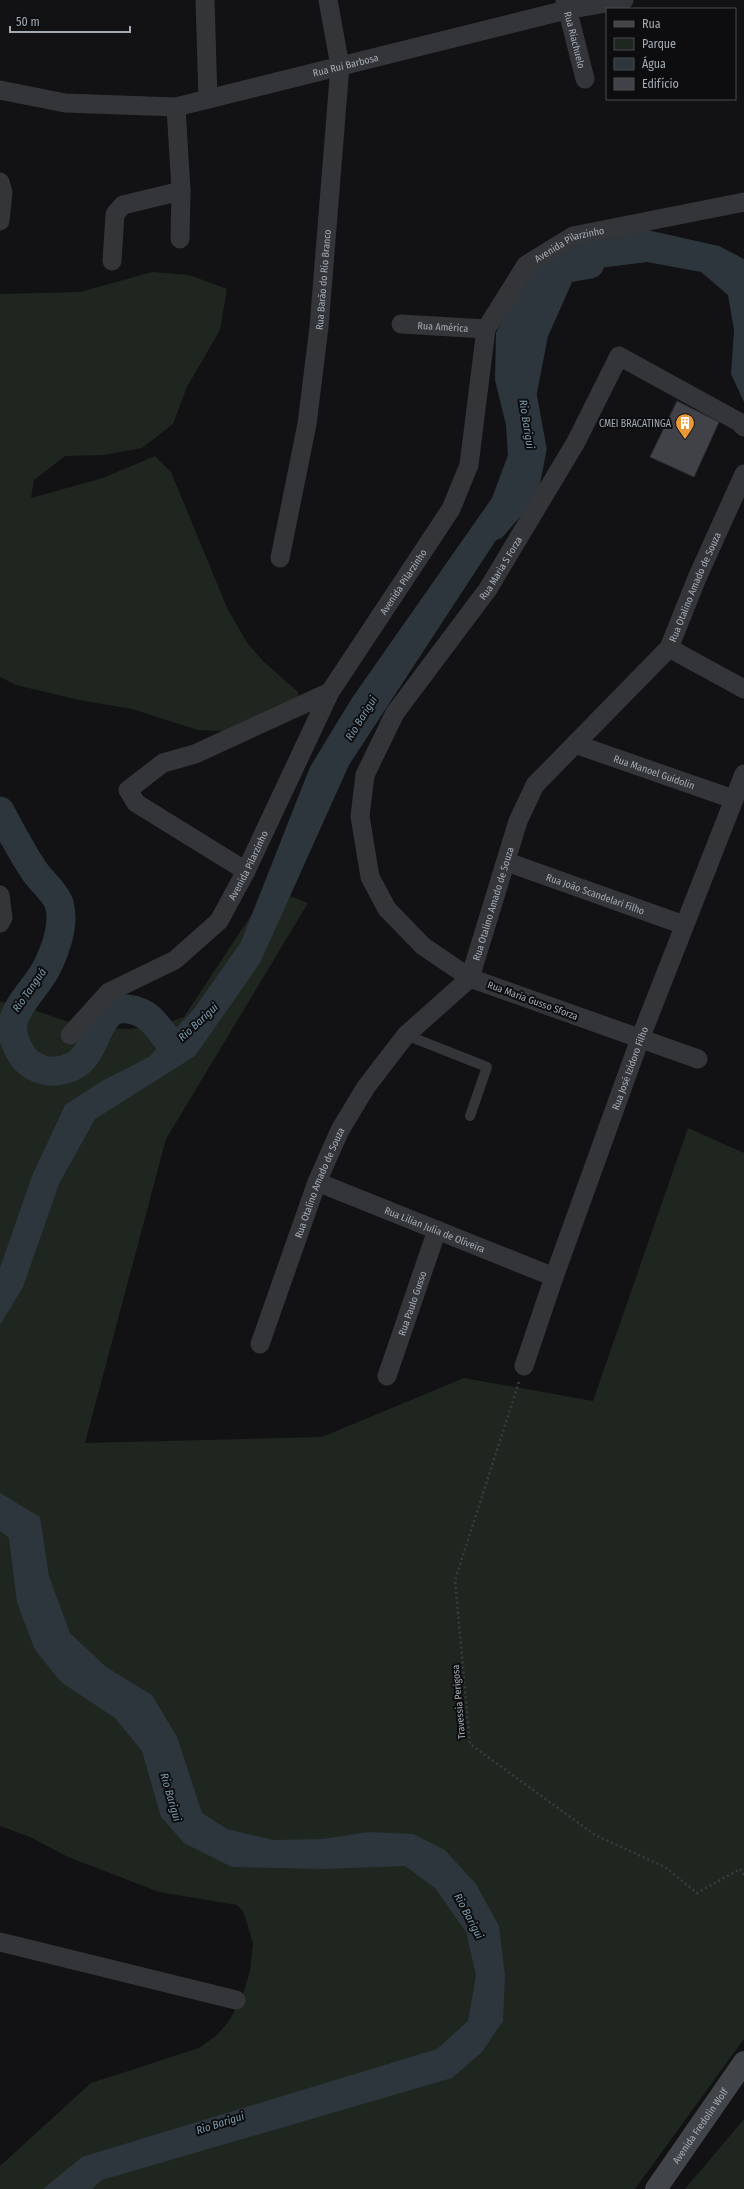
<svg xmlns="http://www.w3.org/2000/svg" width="744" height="2189" font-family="'Fira Sans Condensed',sans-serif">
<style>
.green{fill:#1f261f}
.water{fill:#2c363c}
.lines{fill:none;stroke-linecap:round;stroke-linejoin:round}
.river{stroke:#2c363c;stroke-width:29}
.building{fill:#414247;stroke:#2c2d30}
.path{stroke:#393c3f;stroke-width:2.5;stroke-dasharray:2 3;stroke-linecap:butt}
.service{stroke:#333539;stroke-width:10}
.minor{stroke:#333539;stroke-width:19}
.secondary{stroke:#414448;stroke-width:22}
.labels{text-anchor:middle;stroke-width:4;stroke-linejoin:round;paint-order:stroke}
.street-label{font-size:10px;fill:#a4abb4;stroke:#0d0d0f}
.poi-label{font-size:10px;fill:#a4abb4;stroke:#0d0d0f;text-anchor:end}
.water-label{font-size:11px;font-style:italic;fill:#7c9dae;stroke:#0d0d0f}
</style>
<rect width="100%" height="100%" fill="#121214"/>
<path class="green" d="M152 272 189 275 227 289 220 330 187 387 173 424 142 448 104 455 65 456 34 480 31 498 103 478 155 456 171 472 228 610 248 644 264 662 298 692 302 713 240 732 198 730 132 709 79 700 16 685 0 677V294L80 292Z
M269 888 308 903 166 1139 85 1443 322 1437 464 1378 593 1401 688 1128 744 1153V2039L635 2189H0V2166L91 2083 199 2048 217 2035 229 2021 242 1997 250 1971 253 1943 243 1911 237 1905 159 1892 68 1857 30 1837 0 1826V1002L13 1003 69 1022 101 1028 130 1029 158 1026 184 1017Z
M744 2119V2189H685Z"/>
<path class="water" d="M647 230 719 246 744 259V402L731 374 734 330 728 295 701 272 647 262 592 269 557 280 532 324 514 387 529 462 515 511 349 765 260 963 195 1056 95 1119 59 1184 23 1287 0 1325V1268L32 1176 65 1105 102 1081 149 1057 194 1009 241 942 310 767 352 698 492 498 508 455 506 425 495 380 496 333 514 292 537 264 572 245Z
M0 1493 40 1517 49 1576 70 1633 106 1667 152 1695 177 1737 202 1813 227 1829 273 1840 323 1839 369 1832 413 1834 445 1850 476 1884 499 1926 505 1976 503 2021 482 2052 452 2078 102 2180 92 2189H43L82 2157 437 2049 468 2021 476 1975 466 1932 435 1888 405 1866 324 1869 232 1867 184 1843 161 1817 142 1751 115 1718 61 1682 35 1650 17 1603 9 1538 0 1531Z"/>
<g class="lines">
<path class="river" d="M493 526 524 490 532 449 522 394 534 332 562 269 590 264
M0 811C11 832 22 853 35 872 42 882 54 891 59 903 60 907 61 914 61 918 61 937 50 965 39 980 18 1009 0 1024 24 1058 32 1067 44 1072 56 1071 95 1067 90 1033 109 1014 118 1004 139 1010 148 1017 157 1024 164 1036 172 1045"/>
</g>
<path class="building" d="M677 401 719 422 694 477 650 457Z"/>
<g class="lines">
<path class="path" d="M519 1382 455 1580 470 1744 595 1835 665 1867 697 1893 740 1869 744 1875"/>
<path class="service" d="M406 1035 487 1067 470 1116"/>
<g class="minor">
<path d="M205 0 208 99"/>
<path id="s1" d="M565 0 585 79"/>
<path id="s2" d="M0 90 65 103 176 107 566 10 624 0"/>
<path d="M176 107 181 191 180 239"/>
<path d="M0 182 3 192 0 221"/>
<path d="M112 261 115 214 123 205 181 191"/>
<path id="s3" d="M401 324 486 329"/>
<path id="s4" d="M280 558 307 424 319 327 340 66 328 0"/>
<path d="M669 648 744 689"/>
<path id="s5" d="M575 744 733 799"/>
<path id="s6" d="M507 862 684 925"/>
<path d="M246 871 136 803 128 790 163 763 195 754 330 692"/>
<path d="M0 895 3 918 0 923"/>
<path id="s7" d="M70 1035 109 992 175 960 219 921 246 871 330 692 451 509 469 465 486 329 526 265 573 236 744 202"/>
<path id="s8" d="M698 1059 470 978 423 946 387 909 370 877 360 816 365 775 395 713 488 589 576 442 619 356 739 422 744 427"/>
<path id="s9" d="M317 1182 554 1277"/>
<path id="s10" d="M260 1344 317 1182 340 1130 366 1087 406 1035 470 978 518 821 535 785 669 648 697 578 744 474"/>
<path id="s11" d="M524 1366 554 1277 640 1039 744 774"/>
<path id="s12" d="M387 1376 437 1230"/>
<path d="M0 1942 236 2000"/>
</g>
<path class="secondary" id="s13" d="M656 2189 744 2062"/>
</g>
<defs>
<symbol id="building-pin" viewBox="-11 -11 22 30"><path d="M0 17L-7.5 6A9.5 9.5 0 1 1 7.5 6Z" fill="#eb9733" stroke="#0d0d0f"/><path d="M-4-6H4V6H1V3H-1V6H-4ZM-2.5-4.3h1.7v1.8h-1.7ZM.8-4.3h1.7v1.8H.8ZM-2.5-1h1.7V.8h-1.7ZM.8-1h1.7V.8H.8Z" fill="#fff"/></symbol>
</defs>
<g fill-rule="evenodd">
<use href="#building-pin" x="674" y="412" width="22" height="30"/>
</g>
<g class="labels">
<g class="street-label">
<text dy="4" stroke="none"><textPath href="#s1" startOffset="41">Rua Riachuelo</textPath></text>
<text dy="4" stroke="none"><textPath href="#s2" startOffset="352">Rua Rui Barbosa</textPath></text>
<text dy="4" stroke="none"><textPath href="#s7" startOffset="973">Avenida Pilarzinho</textPath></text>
<text dy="4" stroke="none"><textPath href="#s4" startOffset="282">Rua Barão do Rio Branco</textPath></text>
<text dy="4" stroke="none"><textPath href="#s3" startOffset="42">Rua América</textPath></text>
<text dy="4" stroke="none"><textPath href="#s8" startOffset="738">Rua Maria S Forza</textPath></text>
<text dy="4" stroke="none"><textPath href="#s7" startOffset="577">Avenida Pilarzinho</textPath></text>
<text dy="4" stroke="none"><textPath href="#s10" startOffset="892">Rua Otalino Amado de Souza</textPath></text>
<text dy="4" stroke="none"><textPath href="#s5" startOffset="84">Rua Manoel Guidolin</textPath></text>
<text dy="4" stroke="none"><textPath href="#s7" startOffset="253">Avenida Pilarzinho</textPath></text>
<text dy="4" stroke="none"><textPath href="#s6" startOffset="94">Rua João Scandelari Filho</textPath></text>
<text dy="4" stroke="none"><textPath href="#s10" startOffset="508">Rua Otalino Amado de Souza</textPath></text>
<text transform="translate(533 1000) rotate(20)" y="4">Rua Maria Gusso Sforza</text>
<text dy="4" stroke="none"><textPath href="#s11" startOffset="316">Rua José Izidoro Filho</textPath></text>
<text dy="4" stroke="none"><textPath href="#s10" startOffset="172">Rua Otalino Amado de Souza</textPath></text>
<text dy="4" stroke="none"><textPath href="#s9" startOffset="127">Rua Lilian Julia de Oliveira</textPath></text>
<text dy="4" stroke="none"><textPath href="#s12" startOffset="77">Rua Paulo Gusso</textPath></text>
<text transform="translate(458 1702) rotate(-95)" y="4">Travessia Perigosa</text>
<text dy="4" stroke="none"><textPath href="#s13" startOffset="77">Avenida Fredolin Wolf</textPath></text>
</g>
<g class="poi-label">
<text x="671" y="427">CMEI BRACATINGA</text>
</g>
<g class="water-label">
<text transform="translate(527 424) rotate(81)" y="4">Rio Barigui</text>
<text transform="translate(361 718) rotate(-58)" y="4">Rio Barigui</text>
<text transform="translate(29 990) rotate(-55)" y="4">Rio Tanguá</text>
<text transform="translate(198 1022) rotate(-43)" y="4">Rio Barigui</text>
<text transform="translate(171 1797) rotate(74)" y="4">Rio Barigui</text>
<text transform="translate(469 1916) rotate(62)" y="4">Rio Barigui</text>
<text transform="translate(220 2123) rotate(-18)" y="4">Rio Barigui</text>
</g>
</g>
<rect x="606" y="8" width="130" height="92" fill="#0d0d0f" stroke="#494c51"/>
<rect x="614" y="21" width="20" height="6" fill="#414448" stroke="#494c51"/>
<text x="642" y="28" font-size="12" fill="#a4abb4">Rua</text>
<rect x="614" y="38" width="20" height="12" fill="#1f261f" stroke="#494c51"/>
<text x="642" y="48" font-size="12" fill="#a4abb4">Parque</text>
<rect x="614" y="58" width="20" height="12" fill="#2c363c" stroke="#494c51"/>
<text x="642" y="68" font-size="12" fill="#a4abb4">Água</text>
<rect x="614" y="78" width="20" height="12" fill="#414247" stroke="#494c51"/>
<text x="642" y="88" font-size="12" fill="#a4abb4">Edifício</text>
<path d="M10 26v6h120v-6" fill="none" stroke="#a4abb4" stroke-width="2"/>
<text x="16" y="26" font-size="12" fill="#a4abb4" stroke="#0d0d0f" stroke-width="3" paint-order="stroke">50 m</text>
</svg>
